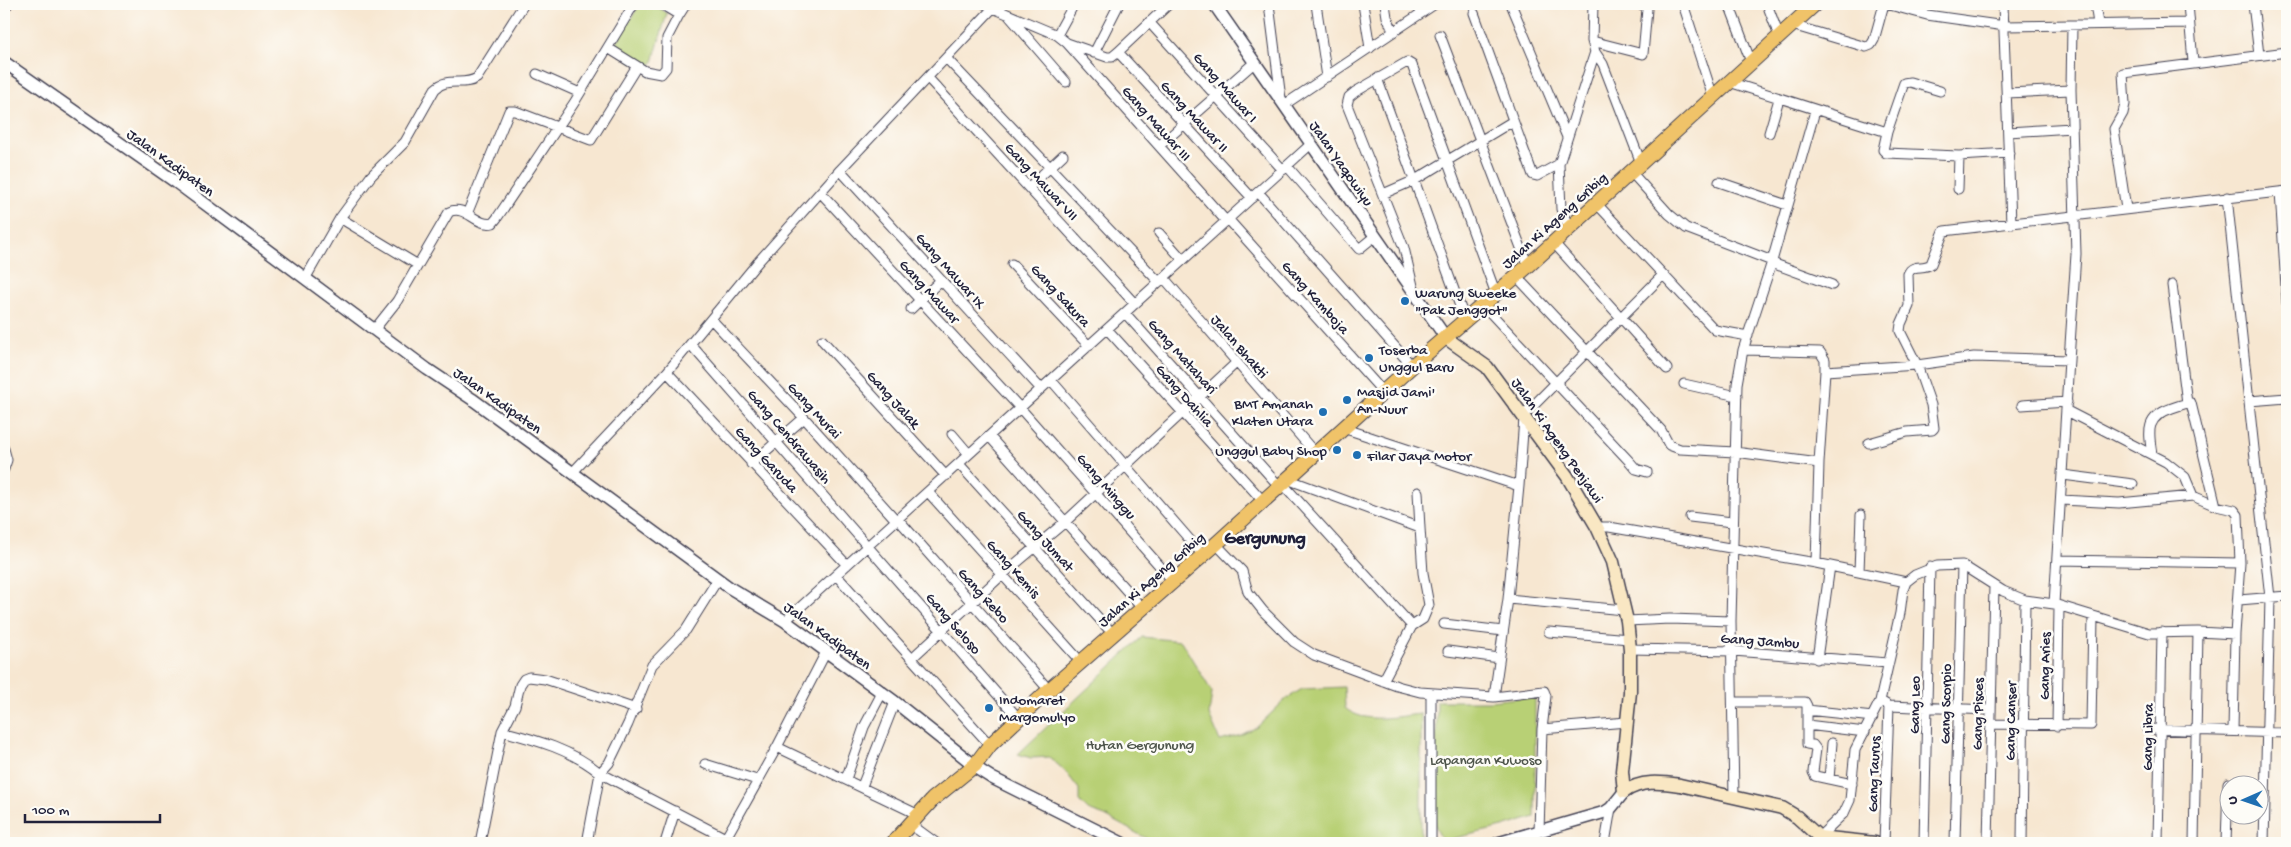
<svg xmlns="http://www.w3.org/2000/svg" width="2291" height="847" font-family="'Gochi Hand',sans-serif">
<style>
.green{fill:#b8d075;stroke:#6d7958}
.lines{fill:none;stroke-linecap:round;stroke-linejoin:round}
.minor-casing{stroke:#424052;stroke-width:11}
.tertiary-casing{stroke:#424052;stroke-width:14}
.secondary-casing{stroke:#424052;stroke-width:15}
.primary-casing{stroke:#424052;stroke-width:16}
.minor{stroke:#fff;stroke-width:9}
.tertiary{stroke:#fff;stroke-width:11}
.secondary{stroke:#f9e7c3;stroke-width:12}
.primary{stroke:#f0c369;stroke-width:14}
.poi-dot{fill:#1f6fb2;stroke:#fdfcf7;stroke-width:2}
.labels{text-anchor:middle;stroke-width:5;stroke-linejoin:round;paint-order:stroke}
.street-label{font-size:15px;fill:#22223b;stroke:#fdfcf7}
.poi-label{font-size:15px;fill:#22223b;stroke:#fdfcf7;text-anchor:start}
.park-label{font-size:15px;fill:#4f564c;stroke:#fdfcf7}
.quarter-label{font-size:18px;font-weight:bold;fill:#22223b;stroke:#fdfcf7}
</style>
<rect width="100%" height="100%" fill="#fdfcf7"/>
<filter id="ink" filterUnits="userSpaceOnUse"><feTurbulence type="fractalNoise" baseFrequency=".02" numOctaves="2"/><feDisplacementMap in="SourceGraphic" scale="10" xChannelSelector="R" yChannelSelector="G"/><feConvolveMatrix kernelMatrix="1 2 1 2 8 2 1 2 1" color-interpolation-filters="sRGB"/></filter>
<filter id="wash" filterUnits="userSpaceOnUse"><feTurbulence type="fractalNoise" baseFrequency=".0096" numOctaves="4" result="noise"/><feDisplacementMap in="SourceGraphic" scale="20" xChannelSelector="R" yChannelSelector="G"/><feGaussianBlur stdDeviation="1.12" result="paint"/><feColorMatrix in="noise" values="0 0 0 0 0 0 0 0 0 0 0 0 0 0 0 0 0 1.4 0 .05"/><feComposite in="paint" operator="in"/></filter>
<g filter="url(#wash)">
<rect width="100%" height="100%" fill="#f7e7d1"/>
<path class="green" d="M640 4H653L667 13 653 62 649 67 632 62 613 48Z
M1142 637 1181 641 1212 692 1209 715 1220 741 1241 735 1257 727 1286 699 1302 689 1344 687 1345 708C1365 725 1397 716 1421 714V843H1155L1105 816 1088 810 1079 801V789L1065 771 1049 757 1031 758 1018 754Z
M1535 696V817L1503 827 1442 841 1435 825 1437 701H1490Z"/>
</g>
<g filter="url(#ink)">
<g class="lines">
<defs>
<path id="minor" d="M661 4 679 15 686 4
M1269 4 1281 99
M1316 4 1327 77
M1363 4 1370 48
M1385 4 1387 17 1393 31
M1511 4 1567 137
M1683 4 1713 97
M1729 4 1751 62
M1767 4 1779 36
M1886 4 1927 15 2005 26 2189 23
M2003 4 2011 224
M2095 4 2098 24
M2188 4 2193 62
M2253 4 2259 55
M993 8 1057 35 1067 43 1107 57H1112L1118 52 1169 4
M4 9 8 4
M1474 13 1533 175 1537 176 1559 164
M1009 16 1066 82
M1149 22 1283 170
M1792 25 1866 47 1871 45 1874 40 1884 4
M1057 35 1074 4
M1440 35 1528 266
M1592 41 1643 54 1647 9 1644 5 1637 4
M1067 43 1226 221
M608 48 645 71 661 74 666 68 667 38 679 15
M1118 52 1252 198
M1595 52 1603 64 1641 163
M1094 53 1119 4
M946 58 1159 282
M537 74 580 93
M928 78 1135 304
M1377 78 1465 320
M1729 82 1887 132 1904 83 1910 82 1940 91
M2007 93 2071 90
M1284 105 1435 4
M1887 132 1883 150 1886 153 1959 156
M2008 132 2072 128
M1769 133 1779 99
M1159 146 1255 62
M1287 166 1359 249 1375 236
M840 170 1041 389
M1631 172 1669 214 1686 228 1772 261
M1719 182 1787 205
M1029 187 1063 155
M1958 189 1959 156 2009 153
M820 192 1020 408 1173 581
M1258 192 1412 366
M2280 192 2287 303
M1383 194 1415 180 1513 121
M2227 197 2270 598 2264 843
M1596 203 1715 330 1748 336
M2126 209 2114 129 2123 113 2125 104 2123 73 2287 52
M467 214 509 111H515L591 140 637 66
M340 218 418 265
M1228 219 1384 393
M1569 228 1561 209 1559 164 1595 52 1592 41 1593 4
M1159 233 1183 260
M1553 242 1667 369
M1772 263 1832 285
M1012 264 1089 346
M1516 276 1661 430 1669 445 1680 449 1735 452 1819 463
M1164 278 1315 453
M305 279 340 218 371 176 405 142 435 89C448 76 463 87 477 78L524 4
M2172 285 2187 403
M1414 290 1404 248 1347 105 1349 97 1355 92 1407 62 1412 65 1496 294
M1483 305 1630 462 1636 469 1647 472
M911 309 941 280
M1125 313 1279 486
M712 320 807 421 896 520
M1107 329 1263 501
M374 330 397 301 449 212C466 204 476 227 493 223L497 218 574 103 634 4
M822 340 946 476
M691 345 1019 719
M1743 350 1820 352 1825 360V371L1917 365 1974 357 2069 360 2076 254 2071 90 2072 25
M667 372 847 565
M1051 380 1203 555
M1684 384 1737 396
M2249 401 2287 398
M2022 405 2067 402
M2067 411 2166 462 2185 477 2193 496
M1523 416 1663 275
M1343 428 1519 486 1524 418
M952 434 969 454
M989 436 1142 608
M1869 443 1907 432 1932 430 1934 428 1931 405 1917 365 1900 331 1901 324 1909 306 1908 274C1913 263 1923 270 1931 264L1944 231 2287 191
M4 449 7 460 4 469
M2152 454C2148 430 2146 417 2172 408 2178 406 2185 403 2191 403L2216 506
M751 464 804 418
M959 464 1113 634
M573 472 667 372 758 262 840 170 993 8 985 4
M2063 475 2133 484
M1287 479 1420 528 1423 573 1429 605 1423 619 1412 626 1383 681
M1282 483 1412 626
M928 492 1081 662
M1418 492 1420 528
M2061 500 2119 503 2193 496 2216 506 2234 510 2238 515 2240 563
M1690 517 1732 522
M898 519 1049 690
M1597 527H1609L1816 563 1906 582
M1216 544 1242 571 1248 592 1263 611 1294 642 1314 655 1397 686 1420 692 1494 697 1544 691 1546 696 1542 729 1539 832
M2057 560 2240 563 2235 634 2198 632 2194 843
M1816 563 1819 463 1825 371
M1859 572 1861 515
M836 575 990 745
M1508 599 1624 610
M2239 600 2287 596
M2054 604 2069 360
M785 621 1311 144
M1627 621 1670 619 1731 621
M1444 624 1503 631
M1549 632 1629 639
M1630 649 1733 651 1888 663
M1448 651 1499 658
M912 658 1002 575 1065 522 1236 363
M1817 659 1830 566
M1431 694V843
M1494 697 1508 599 1519 486
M1734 702H1805L1807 706V744L1813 745 1816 749 1813 772 1815 776 1852 784
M1884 703 1889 706 1990 710
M1807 710 1873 717
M1990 724 2091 725 2093 617
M1807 725 1865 732
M2057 726 2059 607
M1542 729 1627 722
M2147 729 2287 733
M502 731C537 740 572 750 600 773L735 843
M2233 731 2235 634
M777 747 919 815
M705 764 757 780
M846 779 864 727 882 693
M1829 779 1832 743
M862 786 895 702
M1734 798 1731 621 1737 384 1743 350 1770 268 1815 111
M910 824 936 843
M1819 837 1844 813 1850 800 1855 750 1880 701 1900 613 1903 590 1906 582 1915 575 1937 566 1962 565 2003 591 2025 600 2054 604 2149 633 2198 632
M480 843 502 731 515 706 520 685 524 679 529 677 545 679 636 709
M587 843 600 773 609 763 628 724 652 665 686 630 718 579
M665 843 675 811
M723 843 777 747 826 652
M1605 843 1611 808
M1884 843 1889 706
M1924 843 1930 567
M1955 843 1962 565
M1988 843 1994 586
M2022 843 2025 600
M2158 843 2162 632
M2226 843 2228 783"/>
<path id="tertiary" d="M1214 4 1446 338
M4 62 177 183 427 369 472 399 730 588 785 621 895 702 974 765
M973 766 992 778 1122 843
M1498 843 1605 812 1611 808 1624 792"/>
<path id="secondary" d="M1446 338 1487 367 1567 476 1597 527 1613 562 1627 621 1630 649V692L1622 771 1624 792C1641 780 1660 782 1680 785L1782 808 1797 817 1819 837 1875 843"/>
<path id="primary" d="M893 843 933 799 975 765 990 745 1049 690 1216 544 1412 366 1528 266 1815 4"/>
</defs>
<use href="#minor" class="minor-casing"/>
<use href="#tertiary" class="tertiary-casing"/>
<use href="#secondary" class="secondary-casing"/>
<use href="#primary" class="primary-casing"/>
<use href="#minor" class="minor"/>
<use href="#tertiary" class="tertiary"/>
<use href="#secondary" class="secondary"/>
<use href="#primary" class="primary"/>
</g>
</g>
<g class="poi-dot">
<circle cx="1405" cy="301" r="5"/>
<circle cx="1369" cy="358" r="5"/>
<circle cx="1347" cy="400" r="5"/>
<circle cx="1323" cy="412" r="5"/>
<circle cx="1337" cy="450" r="5"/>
<circle cx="1357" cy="455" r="5"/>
<circle cx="989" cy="708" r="5"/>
</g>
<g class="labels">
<g class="street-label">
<text transform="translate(1226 87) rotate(48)" y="5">Gang Mawar I</text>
<text transform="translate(1195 116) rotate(47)" y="5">Gang Mawar II</text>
<text transform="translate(1157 123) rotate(48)" y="5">Gang Mawar III</text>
<text transform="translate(171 162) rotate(36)" y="5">Jalan Kadipaten</text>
<text transform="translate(1342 163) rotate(55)" y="5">Jalan Yaqowiyu</text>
<text transform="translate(1042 181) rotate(47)" y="5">Gang Mawar VII</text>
<text transform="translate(1554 220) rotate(-42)" y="5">Jalan Ki Ageng Gribig</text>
<text transform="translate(951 270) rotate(48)" y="5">Gang Mawar IX</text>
<text transform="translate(930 291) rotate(47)" y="5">Gang Mawar</text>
<text transform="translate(1061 295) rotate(47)" y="5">Gang Sakura</text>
<text transform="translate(1316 297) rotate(48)" y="5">Gang Kamboja</text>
<text transform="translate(1240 346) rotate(49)" y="5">Jalan Bhakti</text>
<text transform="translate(1183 356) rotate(48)" y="5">Gang Matahari</text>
<text transform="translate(1185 395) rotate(48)" y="5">Gang Dahlia</text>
<text transform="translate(894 399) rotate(48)" y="5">Gang Jalak</text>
<text transform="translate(498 400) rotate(35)" y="5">Jalan Kadipaten</text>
<text transform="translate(815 410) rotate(47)" y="5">Gang Murai</text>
<text transform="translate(790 436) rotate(49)" y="5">Gang Cendrawasih</text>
<text transform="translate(1558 440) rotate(55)" y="5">Jalan Ki Ageng Penjawi</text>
<text transform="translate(767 459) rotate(47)" y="5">Gang Garuda</text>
<text transform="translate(1107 486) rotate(49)" y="5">Gang Minggu</text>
<text transform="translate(1046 540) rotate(48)" y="5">Gang Jumat</text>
<text transform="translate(1014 568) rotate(48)" y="5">Gang Kemis</text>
<text transform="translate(1151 579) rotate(-41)" y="5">Jalan Ki Ageng Gribig</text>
<text transform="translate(984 595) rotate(48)" y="5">Gang Rebo</text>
<text transform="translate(954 623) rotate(49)" y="5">Gang Seloso</text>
<text transform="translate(828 635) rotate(36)" y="5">Jalan Kadipaten</text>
<text transform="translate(1760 640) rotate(4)" y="5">Gang Jambu</text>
<text transform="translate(2044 666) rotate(-89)" y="5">Gang Aries</text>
<text transform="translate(1945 704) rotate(-89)" y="5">Gang Scorpio</text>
<text transform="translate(1914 705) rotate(-89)" y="5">Gang Leo</text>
<text transform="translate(1977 714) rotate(-89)" y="5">Gang Pisces</text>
<text transform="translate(2010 721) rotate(-89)" y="5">Gang Canser</text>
<text transform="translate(2147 737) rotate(-89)" y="5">Gang Libra</text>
<text transform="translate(1873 774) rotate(-88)" y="5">Gang Taurus</text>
</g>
<g class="poi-label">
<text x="1415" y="297">Warung Sweeke<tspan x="1415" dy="17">"Pak Jenggot"</tspan></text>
<text x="1379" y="354">Toserba<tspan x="1379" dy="17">Unggul Baru</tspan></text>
<text x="1357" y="396">Masjid Jami'<tspan x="1357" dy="17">An-Nuur</tspan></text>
<text x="1313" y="408" text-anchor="end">BMT Amanah<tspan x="1313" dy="17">Klaten Utara</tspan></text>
<text x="1327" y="455" text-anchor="end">Unggul Baby Shop</text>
<text x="1367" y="460">Filar Jaya Motor</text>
<text x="999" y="704">Indomaret<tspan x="999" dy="17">Margomulyo</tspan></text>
</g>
<g class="park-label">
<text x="1140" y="749">Hutan Gergunung</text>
<text x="1486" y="764">Lapangan Kuwoso</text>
</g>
<g class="quarter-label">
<text x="1265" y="543">Gergunung</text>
</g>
</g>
<rect width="2291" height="847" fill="none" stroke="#fdfcf7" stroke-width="20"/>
<g transform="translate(2244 800) rotate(268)"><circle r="24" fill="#fdfcf7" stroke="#a5a5ac"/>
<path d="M0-4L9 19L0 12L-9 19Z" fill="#1f6fb2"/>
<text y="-8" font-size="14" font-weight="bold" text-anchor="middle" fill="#22223b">U</text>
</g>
<path d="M25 814v8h135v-8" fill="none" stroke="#22223b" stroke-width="2.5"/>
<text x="32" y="814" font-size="15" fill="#22223b" stroke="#fdfcf7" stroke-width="4" paint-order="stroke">100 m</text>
</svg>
